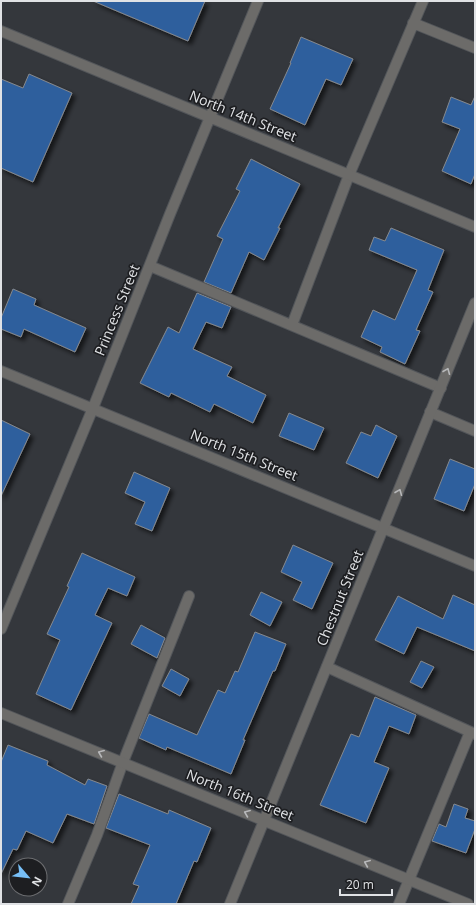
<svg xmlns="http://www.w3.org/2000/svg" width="476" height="905" font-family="'Open Sans',sans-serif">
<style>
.building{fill:#2f5f9d;stroke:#85898e;filter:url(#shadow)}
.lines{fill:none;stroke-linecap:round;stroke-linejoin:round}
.service-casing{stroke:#53565a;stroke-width:12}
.minor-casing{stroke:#53565a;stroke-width:12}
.tertiary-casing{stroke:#53565a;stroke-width:12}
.service{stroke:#6c6b69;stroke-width:10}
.minor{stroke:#6c6b69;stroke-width:10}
.tertiary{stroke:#6c6b69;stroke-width:10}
.oneway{stroke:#b7b8ba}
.labels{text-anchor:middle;stroke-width:3.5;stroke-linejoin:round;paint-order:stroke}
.street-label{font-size:14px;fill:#e0e2e5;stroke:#1d1e21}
</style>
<defs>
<filter id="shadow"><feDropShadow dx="3.5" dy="3.5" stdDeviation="2" flood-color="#0009"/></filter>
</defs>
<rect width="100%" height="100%" fill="#34373c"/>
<path class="building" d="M93 1H205L188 41Z
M301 37 353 59 341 85 326 79 305 125 270 109 291 63H290Z
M29 74 72 93 33 182 1 168V79L23 88Z
M475 96V174L471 184 442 171 460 129 442 122 451 97 471 105Z
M251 159 300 184 278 228H280L264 260 249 252 231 293 204 282 223 239 217 236 240 191 236 189Z
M391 228 444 250 428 290 433 292 416 330 420 331 405 364 380 352 382 347 361 337 373 310 395 320 417 270 369 250 374 237 385 241Z
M13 289 36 299 34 305 86 328 75 352 24 329 21 337 1 329V318Z
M197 293 231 307 222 328 206 322 193 349 232 367 227 376 266 395 253 423 214 404 210 412 171 393 169 397 140 383 168 327 179 333Z
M289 413 324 428 314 450 279 436Z
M1 420 30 434 1 496Z
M376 425 397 436 378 478 346 463 361 432 371 436Z
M450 459 475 469V484L464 511 434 499Z
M134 472 170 488 152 531 135 524 145 502 125 493Z
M293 545 333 563 312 609 293 600 302 582 281 572Z
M82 553 135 577 127 596 108 588 95 615 112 623 71 710 36 694 60 640 47 634 69 587 67 586Z
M261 592 282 602 270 626 250 615Z
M453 595 475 605V651L417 627 404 654 375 640 398 596 443 619Z
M141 625 165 638 157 658 131 644Z
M255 632 286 644 275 671H273L243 740H245L231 774 167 747 166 750 139 738 149 714 197 735 218 690 225 693 235 671 238 672Z
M421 661 434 667 422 688 410 682Z
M171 669 189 679 180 696 162 686Z
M375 697 416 715 409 734 389 726 374 762 389 768 366 823 320 805 351 734 359 737Z
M8 745 48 761 47 765 85 785 88 779 107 786 94 824 67 814 53 843 26 831 17 850 13 849 1 874V762Z
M119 794 168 814 169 810 211 828 197 862 194 861 176 904H131L139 886 133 884 150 845 106 828Z
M454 804 468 809 465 818 475 821V829L466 853 432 841 439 824 446 827Z"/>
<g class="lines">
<defs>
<path id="service" d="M413 23 475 48
M150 266 441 388
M292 325 349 175 423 1
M430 412 475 431
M327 667 475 734
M68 904 97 835 123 762 189 596
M399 904 470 732"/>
<path id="minor" d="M1 31 475 227
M1 371 475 566
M1 629 93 408 170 214 258 1"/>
<path id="tertiary" d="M1 713 468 904
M230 904 475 303"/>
</defs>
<use href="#service" class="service-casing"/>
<use href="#minor" class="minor-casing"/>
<use href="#tertiary" class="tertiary-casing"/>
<use href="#service" class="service"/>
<use href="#minor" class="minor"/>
<use href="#tertiary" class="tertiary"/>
</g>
<defs><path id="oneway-chevron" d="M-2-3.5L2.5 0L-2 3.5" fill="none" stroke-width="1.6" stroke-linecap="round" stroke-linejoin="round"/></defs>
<g class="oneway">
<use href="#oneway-chevron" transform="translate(447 371) rotate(-68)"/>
<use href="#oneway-chevron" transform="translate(399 492) rotate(-68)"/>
<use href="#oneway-chevron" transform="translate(101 753) rotate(-158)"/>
<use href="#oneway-chevron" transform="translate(247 813) rotate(-158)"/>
<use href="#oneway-chevron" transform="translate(367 863) rotate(-157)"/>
</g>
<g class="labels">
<g class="street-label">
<text transform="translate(243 116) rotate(22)" y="5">North 14th Street</text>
<text transform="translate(117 310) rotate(-68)" y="5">Princess Street</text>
<text transform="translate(244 455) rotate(22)" y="5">North 15th Street</text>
<text transform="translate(340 598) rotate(-68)" y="5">Chestnut Street</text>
<text transform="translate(240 795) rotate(22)" y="5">North 16th Street</text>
</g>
</g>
<rect width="476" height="905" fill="none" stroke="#e0e2e5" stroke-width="4"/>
<g transform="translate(28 877) rotate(118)"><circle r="19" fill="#1d1e21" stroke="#6b6c6f"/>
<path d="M0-3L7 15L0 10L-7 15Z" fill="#77bff7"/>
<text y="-6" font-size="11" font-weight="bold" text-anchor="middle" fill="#e0e2e5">N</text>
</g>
<path d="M340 889v6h52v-6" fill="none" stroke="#e0e2e5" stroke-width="2"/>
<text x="346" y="889" font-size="12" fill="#e0e2e5" stroke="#1d1e21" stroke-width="3" paint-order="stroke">20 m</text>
</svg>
